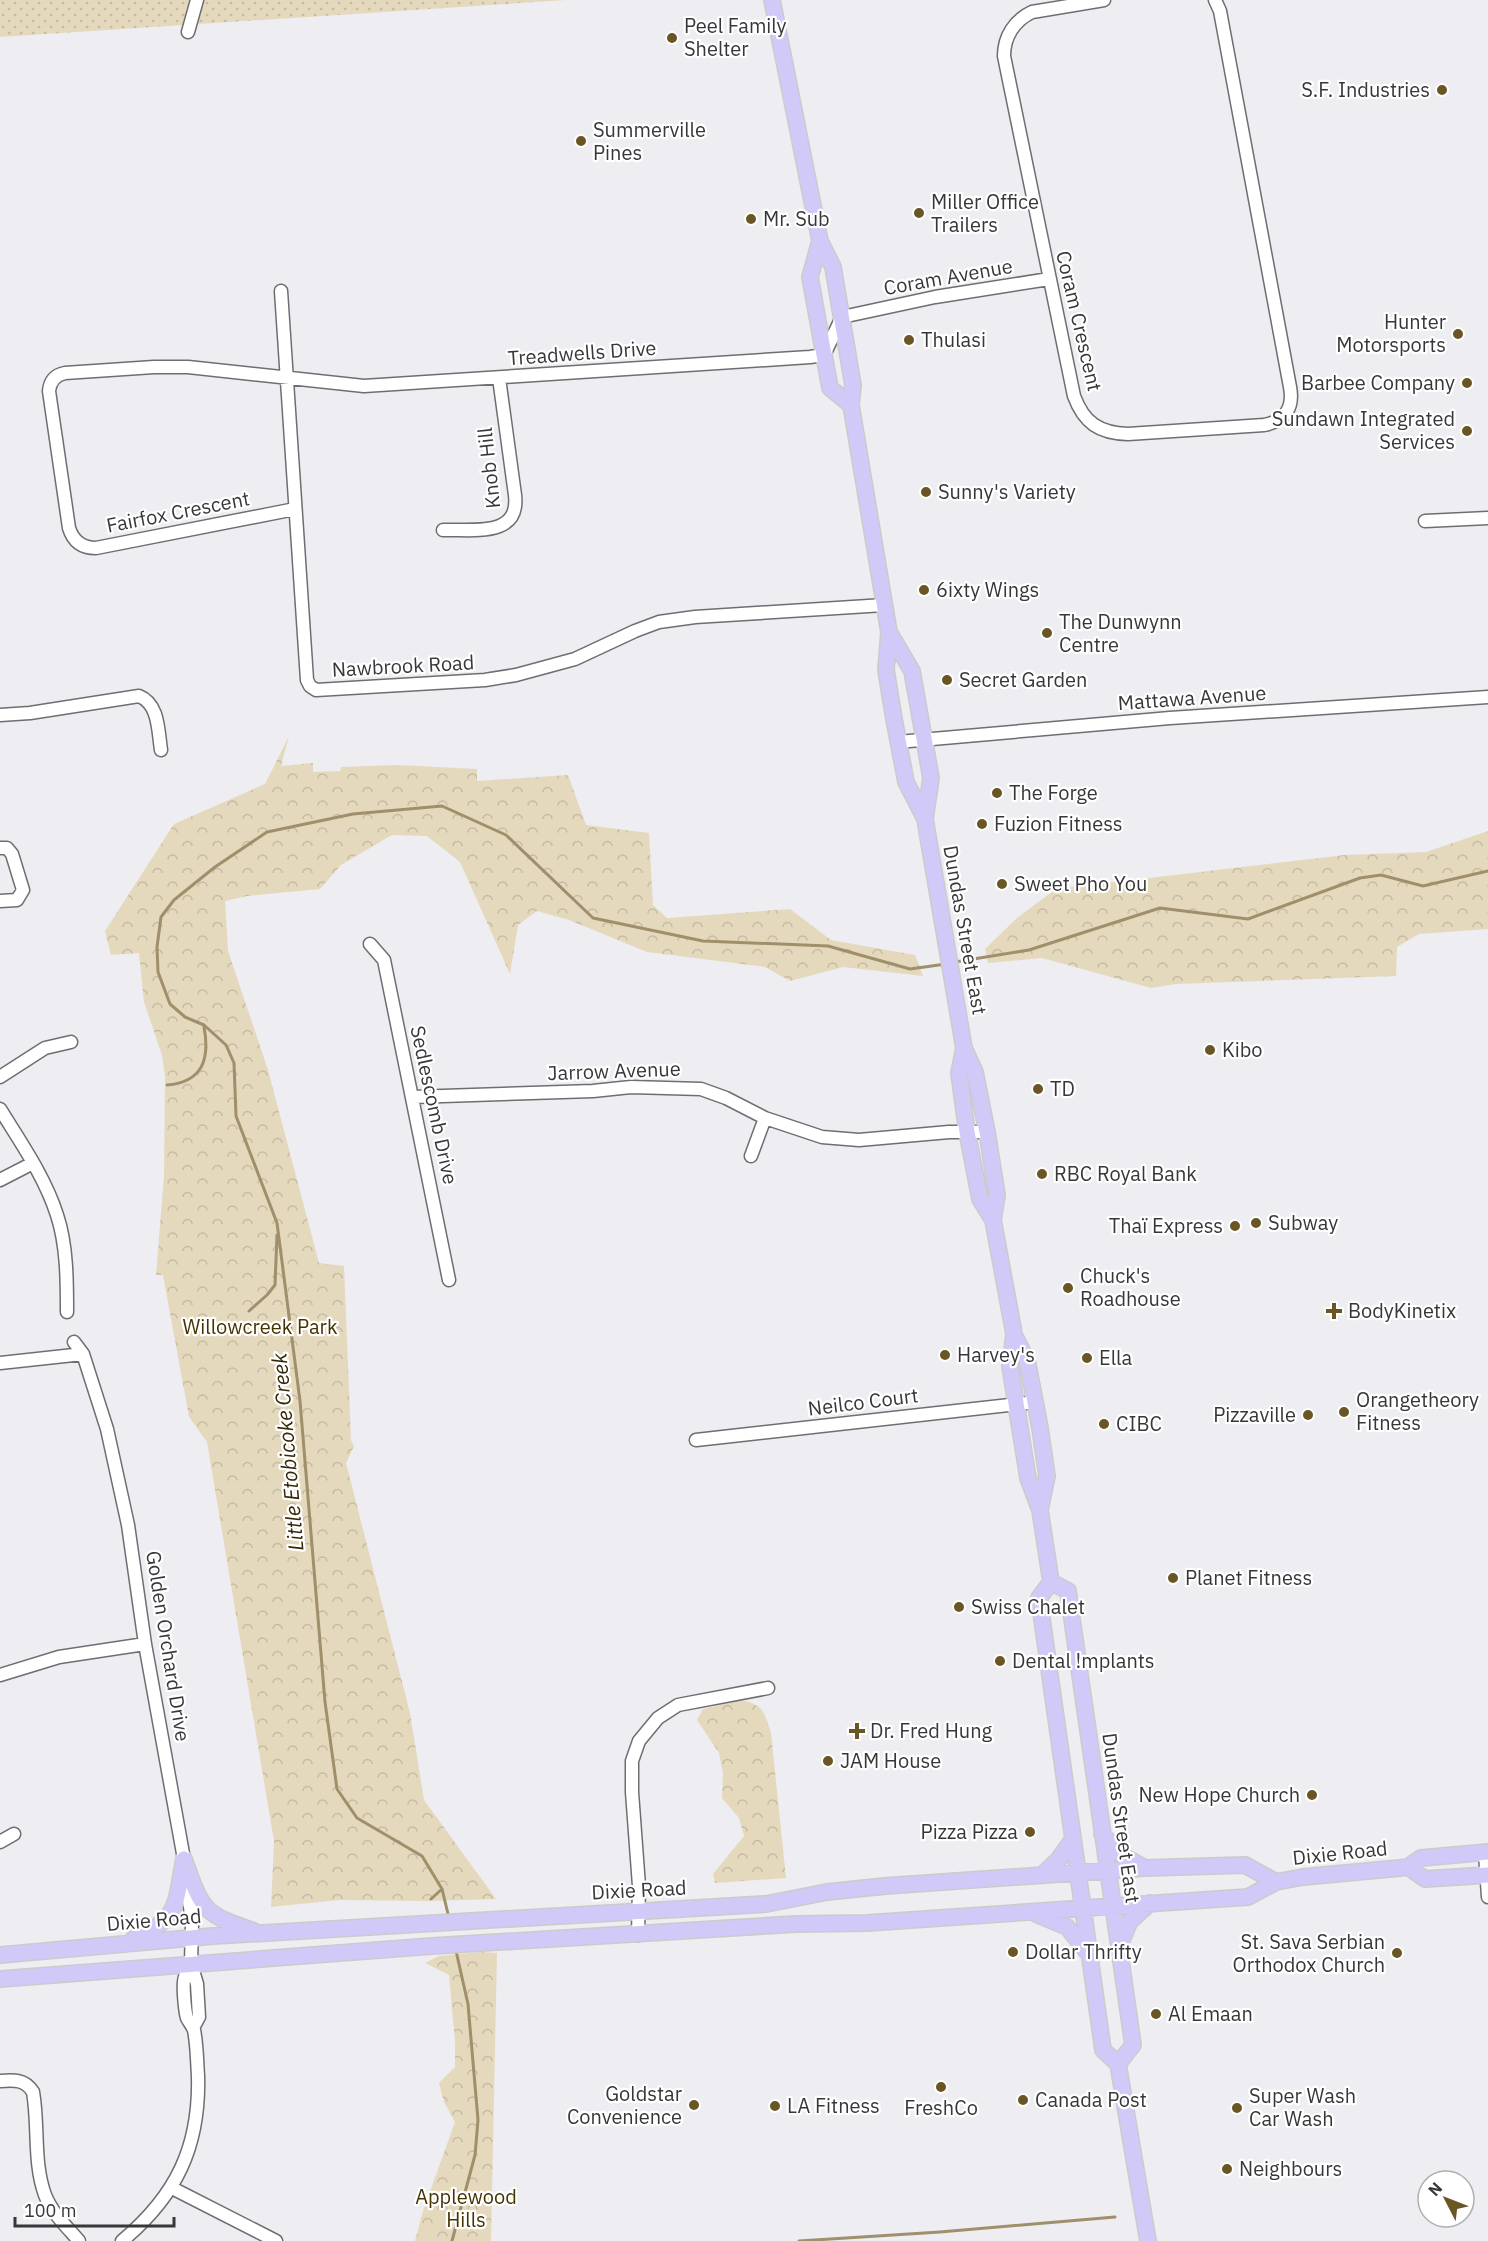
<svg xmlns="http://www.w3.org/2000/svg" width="1488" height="2241" font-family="'IBM Plex Sans',sans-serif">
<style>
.grass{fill:url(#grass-dots)}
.forest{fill:url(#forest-crowns)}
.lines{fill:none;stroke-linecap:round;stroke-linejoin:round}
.stream{stroke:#9f8f6a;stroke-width:3}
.minor-casing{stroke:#6e6e72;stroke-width:15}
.major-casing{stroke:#cbcbcb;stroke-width:18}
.minor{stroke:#fff;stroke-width:12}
.major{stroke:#d1caf8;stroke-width:15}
.poi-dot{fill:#6a5625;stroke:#fff;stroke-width:2}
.labels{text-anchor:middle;stroke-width:4.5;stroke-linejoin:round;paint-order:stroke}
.poi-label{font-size:20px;fill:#373638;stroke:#fff;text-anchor:start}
.street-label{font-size:20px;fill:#373638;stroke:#fff}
.park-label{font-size:20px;fill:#443301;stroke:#fff}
.water-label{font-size:21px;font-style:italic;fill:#342707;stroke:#fff}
</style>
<defs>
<pattern id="grass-dots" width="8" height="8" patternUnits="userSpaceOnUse" patternTransform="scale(1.5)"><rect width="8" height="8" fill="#e5d9bd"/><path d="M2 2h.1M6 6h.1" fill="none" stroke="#c5bba3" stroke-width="1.8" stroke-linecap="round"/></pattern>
<pattern id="forest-crowns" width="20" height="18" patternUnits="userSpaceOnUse" patternTransform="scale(1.5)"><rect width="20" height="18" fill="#e5d9bd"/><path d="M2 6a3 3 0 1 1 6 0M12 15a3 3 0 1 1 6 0" fill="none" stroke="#c5bba3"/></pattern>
</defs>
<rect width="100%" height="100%" fill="#ededf2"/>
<path class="grass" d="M0 0H566L0 37Z"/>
<path class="forest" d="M289 736 281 766 313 763V772L340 771 341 767 397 765 477 769V781L568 775 586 825 649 833 653 905 667 918 790 909 831 940 915 955 923 976 843 967 790 981 765 967 647 952 569 920 537 911 518 925 510 974 460 862 427 836 392 835 341 865 320 889 247 896 225 901 228 951 268 1070 319 1263 344 1266 351 1440 354 1446 346 1463 410 1713 424 1800 496 1899 428 1901 339 1900 271 1907 274 1841 207 1442 189 1417 163 1275H156L164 1176 165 1077 162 1055 144 1002 139 953 111 955 105 931 174 824 265 784Z
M1488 831V929L1419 934 1397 947 1396 976 1176 984 1151 988 1042 958 988 963 985 949 1017 918 1056 889 1345 855 1426 852Z
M740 1700C763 1704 764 1711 771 1733L786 1878 715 1883 713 1874 744 1836 739 1818 722 1798 723 1774 719 1753 697 1720 703 1709Z
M481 1952 497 1953 491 2241H415L423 2211 455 2122 444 2102 439 2083 455 2067V2042L449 1975 425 1963 439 1956Z"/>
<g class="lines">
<path class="stream" d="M955 962 1029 950 1160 908 1248 919 1360 878 1381 875 1423 886 1488 871
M167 1085C203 1082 210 1059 204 1027
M249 1311 267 1295 275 1285 277 1235
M431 1899 442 1889
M449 1918 442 1889 422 1856 357 1818 337 1789 325 1702 300 1401 277 1223 236 1116 234 1063 226 1045 204 1025 185 1017 170 1004 158 972 157 947 161 917 174 900 215 867 267 832 353 814 442 806 506 835 593 918 703 941 828 946 910 969 946 964
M452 2241 475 2155 478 2120 468 2004 456 1951
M799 2241 940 2232 1115 2217"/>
<defs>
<path id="minor" d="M1104 0 1032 12C1015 20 1004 36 1004 56L1074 396C1084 423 1099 433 1128 434L1264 425C1285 421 1294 408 1290 387L1220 11 1215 0
M188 32 197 0
M281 291 307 680 310 686 316 690 485 680 516 675 575 659 635 631 659 622 695 617 884 605
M295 509 96 548C82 548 73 541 69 528L49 391C50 381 55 375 65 373L154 367H188L364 386 810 357 824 355 842 317 935 297 1049 279
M1425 521 1488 518
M443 530C473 529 520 538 515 495L499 378
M0 715 30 713 139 696C159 704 158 730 161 750
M898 742 1170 718 1488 697
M0 848H7L12 854 23 890 17 900 0 901
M370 944 384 960 449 1280
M0 1077 45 1048 71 1042
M413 1097 593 1091 631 1087 701 1089 726 1098 765 1118 822 1137 859 1140 949 1132H987
M0 1109C21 1143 45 1177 57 1215 67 1245 67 1281 67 1312
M751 1156 765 1118
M0 1180 33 1163
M74 1342 83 1354 107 1429 128 1525 145 1644 184 1859 192 1923 191 1964 197 1984 199 2017 193 2028
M0 1363 83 1354
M696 1440 1036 1402
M0 1675 59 1657 145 1644
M0 1842 14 1834
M1485 1853 1488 1897
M638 1935 639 1886 632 1792V1761L639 1741 658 1718 678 1705 768 1688
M0 2081C14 2080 25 2079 33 2092 39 2126 33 2162 45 2195 52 2213 67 2227 79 2241
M172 2188 276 2241
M122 2241C176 2196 200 2147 198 2076 197 2061 197 2045 194 2030 192 2025 189 2022 187 2018 185 2011 182 1983 185 1977 186 1972 189 1968 191 1964"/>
<path id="major" d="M772 0 820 241 833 267 853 385 851 405 889 632 886 670 894 719 906 782 925 819 964 1048 975 1072 987 1132 997 1195 993 1220 1013 1328 1014 1335 1027 1360 1040 1428 1047 1476 1040 1510
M820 241 810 277 830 388 851 405
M889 632 912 671 931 778 925 819
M964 1048 959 1073 967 1132 980 1199 993 1220
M1014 1335 1010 1366 1028 1478 1040 1510 1051 1582 1039 1598 1103 2050 1118 2064 1148 2241
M1051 1582 1068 1591 1133 2045 1118 2064
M1102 1834 1120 1854 1145 1868
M184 1859C202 1909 202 1914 254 1931
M1408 1867 1421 1858 1488 1852
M1042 1875 1058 1860 1073 1839
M1036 1914 1067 1927 1087 1952
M133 1939C180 1919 175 1905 184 1859
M1119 1947 1130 1921 1150 1903
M0 1955 213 1936 766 1904 827 1892 885 1886 1145 1868 1245 1865 1276 1882
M0 1979 432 1946 796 1924 867 1923 1248 1897 1276 1882 1303 1877 1400 1868 1408 1867 1425 1879 1488 1875"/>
</defs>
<use href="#minor" class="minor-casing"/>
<use href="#major" class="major-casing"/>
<use href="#minor" class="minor"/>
<use href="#major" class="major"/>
</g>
<g class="poi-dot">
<circle cx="672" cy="38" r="6"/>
<circle cx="1442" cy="90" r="6"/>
<circle cx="581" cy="141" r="6"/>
<circle cx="919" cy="213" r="6"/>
<circle cx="751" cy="219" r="6"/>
<circle cx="1458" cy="334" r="6"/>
<circle cx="909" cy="340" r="6"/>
<circle cx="1467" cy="383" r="6"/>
<circle cx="1467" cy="431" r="6"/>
<circle cx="926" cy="492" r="6"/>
<circle cx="924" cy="590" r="6"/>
<circle cx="1047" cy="633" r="6"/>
<circle cx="947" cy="680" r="6"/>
<circle cx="997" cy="793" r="6"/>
<circle cx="982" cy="824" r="6"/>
<circle cx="1002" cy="884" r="6"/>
<circle cx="1210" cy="1050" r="6"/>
<circle cx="1038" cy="1089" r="6"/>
<circle cx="1042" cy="1174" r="6"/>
<circle cx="1256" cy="1223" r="6"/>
<circle cx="1235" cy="1226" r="6"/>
<circle cx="1068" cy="1288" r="6"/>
<path d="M1331 1302h6v6h6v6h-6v6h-6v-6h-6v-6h6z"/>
<circle cx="945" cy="1355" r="6"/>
<circle cx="1087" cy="1358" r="6"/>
<circle cx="1344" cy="1412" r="6"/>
<circle cx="1308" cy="1415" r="6"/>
<circle cx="1104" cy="1424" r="6"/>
<circle cx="1173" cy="1578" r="6"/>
<circle cx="959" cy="1607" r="6"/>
<circle cx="1000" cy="1661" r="6"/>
<path d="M854 1722h6v6h6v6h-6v6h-6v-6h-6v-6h6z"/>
<circle cx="828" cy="1761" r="6"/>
<circle cx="1312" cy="1795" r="6"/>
<circle cx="1030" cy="1832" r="6"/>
<circle cx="1013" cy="1952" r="6"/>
<circle cx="1397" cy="1953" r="6"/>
<circle cx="1156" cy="2014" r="6"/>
<circle cx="941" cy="2087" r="6"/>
<circle cx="1023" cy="2100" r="6"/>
<circle cx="694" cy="2105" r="6"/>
<circle cx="775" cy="2106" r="6"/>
<circle cx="1237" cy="2108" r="6"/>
<circle cx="1227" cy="2169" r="6"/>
</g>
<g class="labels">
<g class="poi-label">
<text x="684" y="33">Peel Family<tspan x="684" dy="23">Shelter</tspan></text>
<text x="1430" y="97" text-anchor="end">S.F. Industries</text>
<text x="593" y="137">Summerville<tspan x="593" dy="23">Pines</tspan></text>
<text x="931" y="209">Miller Office<tspan x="931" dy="23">Trailers</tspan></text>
<text x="763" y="226">Mr. Sub</text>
<text x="1446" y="329" text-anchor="end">Hunter<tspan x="1446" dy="23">Motorsports</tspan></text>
<text x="921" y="347">Thulasi</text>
<text x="1455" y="390" text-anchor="end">Barbee Company</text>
<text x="1455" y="426" text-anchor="end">Sundawn Integrated<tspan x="1455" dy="23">Services</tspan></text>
<text x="938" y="499">Sunny's Variety</text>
<text x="936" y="597">6ixty Wings</text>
<text x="1059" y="629">The Dunwynn<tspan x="1059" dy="23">Centre</tspan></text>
<text x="959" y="687">Secret Garden</text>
<text x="1009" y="800">The Forge</text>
<text x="994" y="831">Fuzion Fitness</text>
<text x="1014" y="891">Sweet Pho You</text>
<text x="1222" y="1057">Kibo</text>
<text x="1050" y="1096">TD</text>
<text x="1054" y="1181">RBC Royal Bank</text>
<text x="1268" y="1230">Subway</text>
<text x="1223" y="1233" text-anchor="end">Thaï Express</text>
<text x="1080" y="1283">Chuck's<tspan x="1080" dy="23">Roadhouse</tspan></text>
<text x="1348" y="1318">BodyKinetix</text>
<text x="957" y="1362">Harvey's</text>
<text x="1099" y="1365">Ella</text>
<text x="1356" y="1407">Orangetheory<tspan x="1356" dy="23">Fitness</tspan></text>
<text x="1296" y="1422" text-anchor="end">Pizzaville</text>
<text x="1116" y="1431">CIBC</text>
<text x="1185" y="1585">Planet Fitness</text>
<text x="971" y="1614">Swiss Chalet</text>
<text x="1012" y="1668">Dental !mplants</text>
<text x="870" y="1738">Dr. Fred Hung</text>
<text x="840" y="1768">JAM House</text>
<text x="1300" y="1802" text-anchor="end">New Hope Church</text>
<text x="1018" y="1839" text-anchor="end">Pizza Pizza</text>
<text x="1385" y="1949" text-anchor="end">St. Sava Serbian<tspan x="1385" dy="23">Orthodox Church</tspan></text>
<text x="1025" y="1959">Dollar Thrifty</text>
<text x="1168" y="2021">Al Emaan</text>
<text x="682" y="2101" text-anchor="end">Goldstar<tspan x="682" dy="23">Convenience</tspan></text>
<text x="1249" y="2103">Super Wash<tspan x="1249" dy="23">Car Wash</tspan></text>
<text x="1035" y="2107">Canada Post</text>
<text x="787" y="2113">LA Fitness</text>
<text x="941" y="2115" text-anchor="middle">FreshCo</text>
<text x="1239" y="2176">Neighbours</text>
</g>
<g class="street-label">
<text transform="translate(948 277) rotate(-10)" y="7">Coram Avenue</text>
<text transform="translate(1079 321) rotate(77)" y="7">Coram Crescent</text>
<text transform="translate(582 353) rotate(-4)" y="7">Treadwells Drive</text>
<text transform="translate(489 468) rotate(-96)" y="7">Knob Hill</text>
<text transform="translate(178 512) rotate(-11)" y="7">Fairfox Crescent</text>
<text transform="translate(403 666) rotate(-3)" y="7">Nawbrook Road</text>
<text transform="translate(1192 698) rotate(-4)" y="7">Mattawa Avenue</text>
<text transform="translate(965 930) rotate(80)" y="7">Dundas Street East</text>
<text transform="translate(614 1071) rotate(-2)" y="7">Jarrow Avenue</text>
<text transform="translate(434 1105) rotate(78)" y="7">Sedlescomb Drive</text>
<text transform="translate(863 1402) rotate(-7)" y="7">Neilco Court</text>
<text transform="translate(168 1646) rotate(81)" y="7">Golden Orchard Drive</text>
<text transform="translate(1121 1818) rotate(82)" y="7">Dundas Street East</text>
<text transform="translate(1340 1853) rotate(-6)" y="7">Dixie Road</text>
<text transform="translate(639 1890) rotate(-3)" y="7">Dixie Road</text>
<text transform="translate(154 1920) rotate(-5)" y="7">Dixie Road</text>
</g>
<g class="park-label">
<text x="260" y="1334">Willowcreek Park</text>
<text x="466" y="2204">Applewood<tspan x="466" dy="23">Hills</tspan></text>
</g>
<g class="water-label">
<text transform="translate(288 1452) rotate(-95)" y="7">Little Etobicoke Creek</text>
</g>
</g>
<g transform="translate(1446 2199) rotate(312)"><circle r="28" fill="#ffffff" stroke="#afafaf" stroke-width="1.5"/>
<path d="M0-4.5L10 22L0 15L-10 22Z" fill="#6a5625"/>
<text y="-9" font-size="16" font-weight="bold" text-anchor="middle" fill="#373638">N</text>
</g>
<path d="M15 2217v9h159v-9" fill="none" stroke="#373638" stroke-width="3"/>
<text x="24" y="2217" font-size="18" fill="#373638" stroke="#ffffff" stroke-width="4.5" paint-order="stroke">100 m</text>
</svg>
